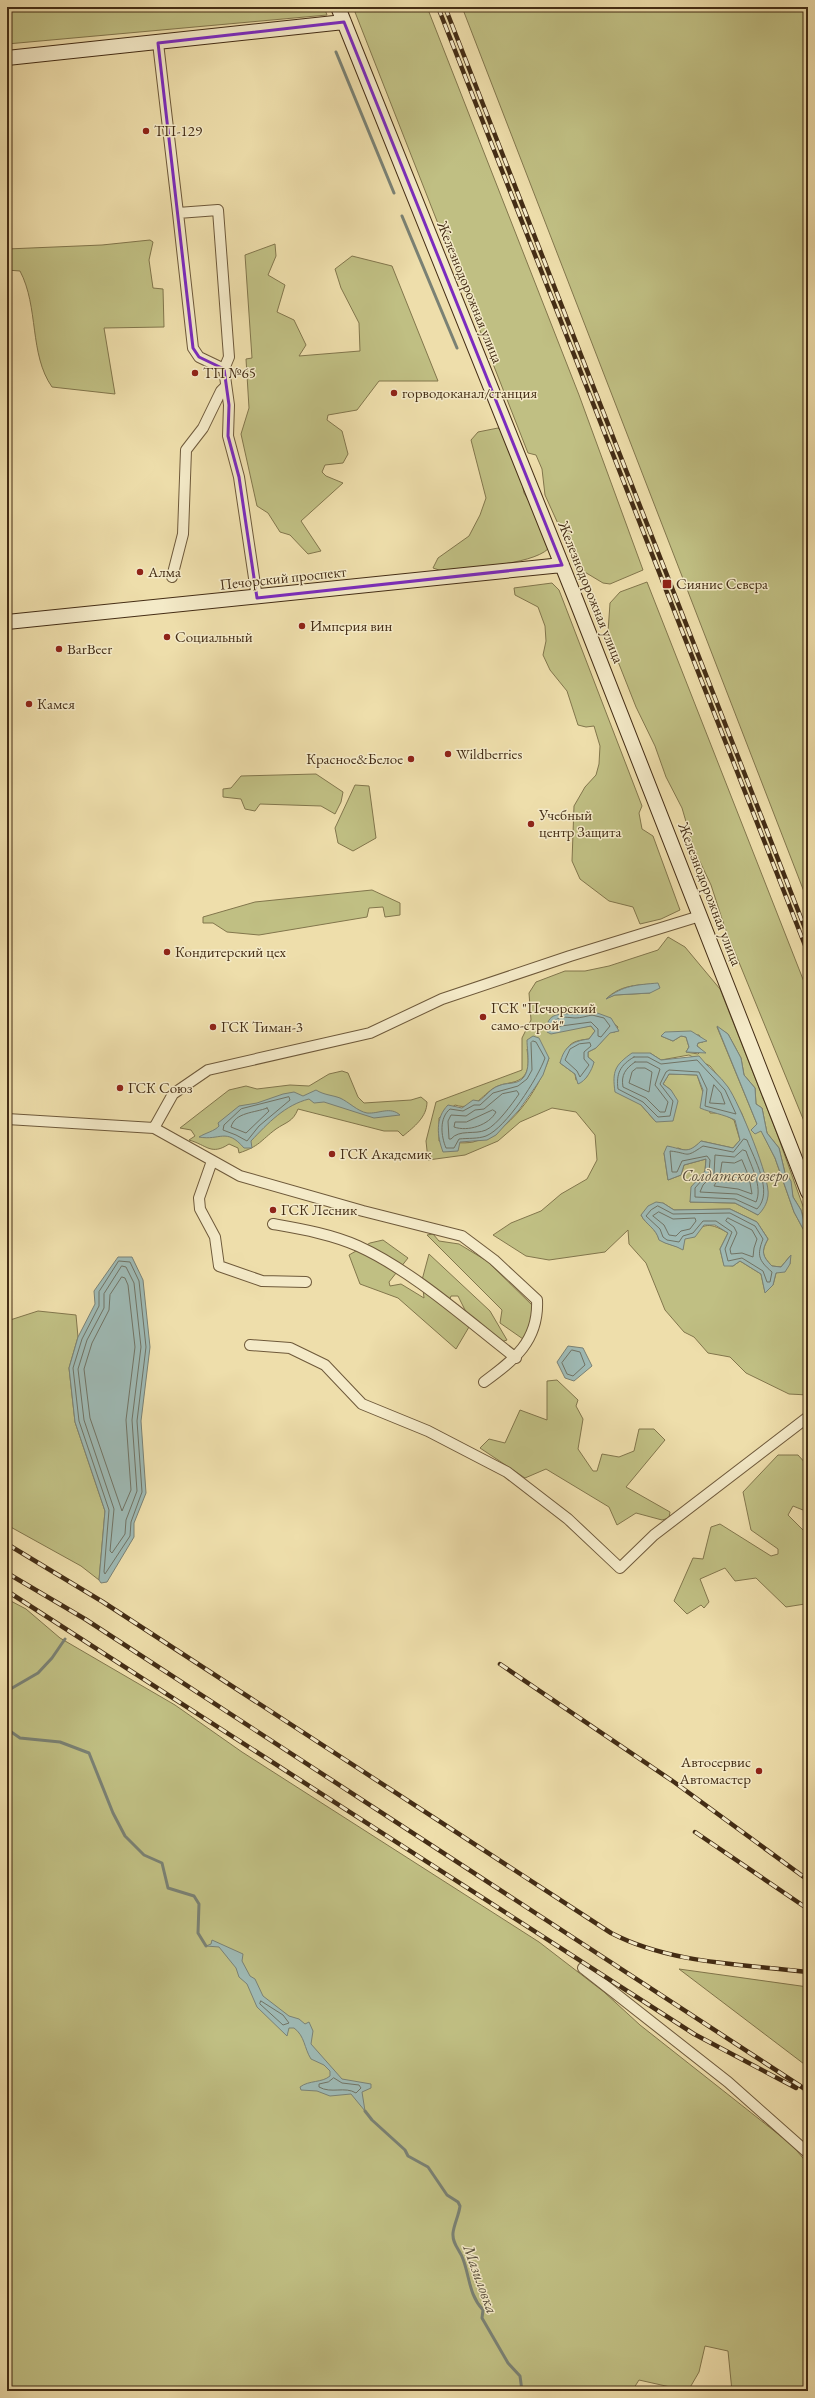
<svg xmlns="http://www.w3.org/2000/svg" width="815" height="2398" font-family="'EB Garamond',serif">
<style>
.green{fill:#c0bf83;stroke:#82764c;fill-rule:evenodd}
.water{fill:#9eb9b4;stroke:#7a8174}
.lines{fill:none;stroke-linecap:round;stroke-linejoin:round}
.shore{stroke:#717364;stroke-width:1}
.stream{stroke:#7a8174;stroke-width:3}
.minor-casing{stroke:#6e593a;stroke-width:12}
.secondary-casing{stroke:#442d15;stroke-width:16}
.minor{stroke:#f4eac8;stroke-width:10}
.secondary{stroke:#f4eac8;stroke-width:14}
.rail-casing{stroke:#442d15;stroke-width:4.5}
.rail{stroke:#f4eac8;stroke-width:3;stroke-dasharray:9;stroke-linecap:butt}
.marked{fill:none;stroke:#7b2cbf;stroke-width:3;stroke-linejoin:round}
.poi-dot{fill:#8f2418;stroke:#f4eac8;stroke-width:1.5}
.labels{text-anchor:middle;stroke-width:3;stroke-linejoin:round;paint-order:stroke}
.poi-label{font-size:15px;fill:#442d15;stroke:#f4eac8;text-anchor:start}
.street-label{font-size:15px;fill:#442d15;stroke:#f4eac8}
.water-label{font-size:16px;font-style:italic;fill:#5a503d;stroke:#f4eac8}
</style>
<rect width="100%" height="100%" fill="#eedeab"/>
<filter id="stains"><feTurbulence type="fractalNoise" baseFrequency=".005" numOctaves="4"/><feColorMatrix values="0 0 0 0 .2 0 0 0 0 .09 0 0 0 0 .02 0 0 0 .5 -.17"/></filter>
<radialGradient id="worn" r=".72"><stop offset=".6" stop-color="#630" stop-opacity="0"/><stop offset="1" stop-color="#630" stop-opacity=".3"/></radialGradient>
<path class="green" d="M7 7H324L327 15 7 44Z
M353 7H427L579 395 643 570 610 584 603 583 578 568 545 495 542 469 536 455 528 453Z
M462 7H808V902Z
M150 240 153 242 149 260 153 288 163 289 164 327 104 328 115 394 52 387C29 354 39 307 20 271L7 270V249L102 245Z
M275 244 276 256 268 275 285 285 277 312 294 320 306 345 299 356 360 351 359 323 341 288 335 269 352 256 392 266 438 381H379L357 410 328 415 327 420 342 431 348 454 343 463 325 465 322 472 326 476 343 483 301 521 321 551 308 554 290 535 280 532 268 513 257 506 241 434 249 408 246 359 252 358 245 255Z
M498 428 505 434 521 478 524 493 533 508 548 549C531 565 467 568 442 571L433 568 438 558 469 536 480 515 486 498 471 440 478 432Z
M647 582 808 992V1131L725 928 711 885 694 849 682 808 666 777 655 746 636 707 617 659 608 632 610 603 620 592Z
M552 583 559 590 642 806 639 813 642 829 653 836 680 910 661 919 640 924 633 907 609 901 580 879 572 861 574 806 585 787 596 775 599 764 600 746 594 726 586 727 578 725 567 691 550 670 543 655 546 641 545 626 538 607 515 595 514 588Z
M316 774 343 792 341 802 335 814 321 806 260 804 255 811 245 809 241 799 223 797V789L231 788 241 776Z
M355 785 369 786 376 838 353 851 338 843 335 828Z
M372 890 400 903V915L385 917 383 907 369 908 367 917 259 935 227 932 213 923H203V917L255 902Z
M668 937 685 947 720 989 776 1131 808 1220V1233L801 1210 793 1197 789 1176 785 1173 779 1148 767 1133 762 1108 756 1104 755 1088 744 1075 741 1058 728 1034 717 1027 757 1124 751 1130H761L775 1158 794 1212 808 1238V1395L789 1394 746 1373 730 1357 708 1353 694 1337 684 1332 665 1310 646 1263 629 1244 628 1230 605 1252 549 1260 526 1256 493 1235 511 1223 541 1211 561 1194 587 1179 597 1160 595 1135 576 1112 552 1108 520 1122 498 1141 465 1155 428 1160 426 1141 436 1102 522 1070V1038L531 1020 529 993 536 982 565 971H585L609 966 658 950ZM652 984 650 993 615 995 607 998C620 986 634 985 652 984ZM570 1012H585L612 1022 618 1027 615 1032H610L596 1048 588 1052V1057L594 1062 586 1078 576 1080 575 1074 560 1063C568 1046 568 1041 589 1039L595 1031 591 1026 561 1030 547 1028 550 1020ZM699 1035 703 1042 698 1043 697 1046 702 1050 698 1054 686 1052 689 1047 686 1037 681 1036 673 1041 661 1036ZM527 1049 549 1058C538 1091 510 1133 473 1142 463 1144 450 1142 439 1141V1118L455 1105C476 1112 483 1092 498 1086 507 1082 517 1084 524 1076 530 1069 528 1057 527 1049ZM650 1053 661 1060 689 1055 710 1066 728 1088 742 1114 764 1173 758 1215 735 1203 690 1202 696 1179 705 1171 706 1159 684 1165 681 1175 668 1180 664 1153 678 1148C689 1153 693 1149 701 1141L733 1148 740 1140 734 1120 722 1113H710L697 1075 669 1074 663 1084 671 1090 656 1122 641 1105ZM663 1203 674 1210 730 1209 757 1222 768 1239C761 1252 762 1256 772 1266L781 1267 790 1256V1264L776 1273 773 1285 765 1292 761 1274 740 1261 733 1266 724 1265 720 1249 728 1233C706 1220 704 1225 684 1239L683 1249C675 1245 667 1245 659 1239 656 1228 646 1225 641 1215Z
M342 1071 348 1073 358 1097 364 1103 411 1100 421 1097 427 1102C427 1117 414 1127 403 1136L398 1131H384L298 1109C293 1122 286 1122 276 1129 260 1141 260 1146 239 1153L238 1148 229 1144C211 1156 207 1145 189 1140L195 1136 191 1130 180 1128 229 1090 246 1086 257 1089 290 1085 309 1086 329 1074Z
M433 1234 439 1241 459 1244 487 1261 534 1307 532 1324 523 1339 500 1323 502 1310 427 1235Z
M383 1240 408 1258 389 1282 390 1286 401 1284 424 1298 422 1280 429 1254 490 1311 507 1340 501 1342 470 1320 458 1296H451L449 1301 469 1327 456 1349 398 1298 360 1284 349 1255 370 1243Z
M38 1311 76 1315 78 1337 69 1368 75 1422 105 1511 99 1580 81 1566 7 1525V1321Z
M557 1380 578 1400 576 1406 583 1419 578 1449 593 1471H597L602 1454 619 1457 634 1451 639 1429H654L665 1440 626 1487 670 1512 669 1518 662 1520 636 1513 617 1525 609 1507 546 1469 525 1478 480 1448 489 1439 505 1443 520 1410 547 1420V1381Z
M778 1455H798L808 1466V1512L793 1506 788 1515 808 1535V1616L805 1604 786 1607 756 1578 735 1581 725 1568 700 1579 709 1602 704 1608 701 1605 687 1614 674 1601 693 1558 703 1559 711 1527 720 1524 771 1556 778 1554V1549L751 1530 743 1492Z
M7 1599 26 1609 60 1638 175 1705 242 1752 539 1942 604 1992 640 2025 792 2145 808 2164V2391H732L728 2351 705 2346 699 2372 688 2391 639 2380 632 2391H7Z
M679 1969 808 1987V2067Z"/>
<path class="water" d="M658 983 660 988 650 993 615 995 606 999C623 985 637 985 658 983Z
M592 1011 611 1018 619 1031 610 1033 596 1048 588 1052V1057L594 1062C592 1070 586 1081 578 1084L575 1074 560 1063C564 1047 572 1041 589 1039L595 1031 591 1026 551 1034 547 1032C545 1011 563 1014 576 1014 581 1014 587 1011 592 1011Z
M717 1026 728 1034 741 1058 744 1075 755 1088 756 1104 762 1108 767 1133 779 1148 785 1173 791 1181 793 1197 801 1210 808 1238 794 1212 775 1158 761 1131 755 1134 751 1130 757 1124Z
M691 1031 707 1041 698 1043 697 1046 706 1053 686 1052 689 1047 686 1037 681 1036 673 1041 661 1036 665 1032Z
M533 1036 539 1038 549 1058 543 1075 536 1086 519 1110 496 1135 487 1140 460 1142 458 1151 443 1152C437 1136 435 1118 448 1105L462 1108 473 1100 479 1101C486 1096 490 1089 498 1086 504 1083 511 1084 517 1082 533 1076 527 1053 527 1040Z
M632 1053H650L661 1060 699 1056C707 1067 720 1075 728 1087 739 1103 771 1179 768 1196 767 1204 763 1210 758 1215L735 1203 690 1202 691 1187 705 1171 706 1159 684 1165 681 1175 668 1180 664 1153 667 1146C684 1149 687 1155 701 1141L733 1148 740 1140 735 1120C723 1114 712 1113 700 1108L703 1090 697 1075 669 1074 663 1084 671 1090 678 1101 673 1121 656 1122 641 1105 615 1092C612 1071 615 1065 632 1053Z
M316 1090C324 1095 332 1095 340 1098 349 1102 357 1111 367 1113 379 1114 390 1106 400 1115L374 1118 324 1102 314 1103 309 1099C285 1105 268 1123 251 1141L252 1148H244C226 1127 220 1141 199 1137 205 1133 215 1131 219 1126L218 1123 239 1106 257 1103 283 1094 294 1092 303 1096Z
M656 1202 663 1203 674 1210 730 1209 757 1222 768 1239C761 1251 762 1256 772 1266L781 1267 791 1255 790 1264 785 1272 776 1273 773 1285 765 1293 761 1274 740 1261 733 1266H724L720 1249 728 1233 715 1225H704L695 1237 685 1239 683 1250C675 1245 667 1245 659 1240 656 1228 646 1225 641 1215L648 1206Z
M118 1257H132L143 1280 150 1347 141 1421 146 1493 134 1523V1537L107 1582 101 1583 99 1580 105 1511 75 1422 69 1368 78 1337 95 1304 94 1291Z
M568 1346 583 1348 592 1366 574 1381 565 1378 557 1362Z
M212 1940 243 1954 242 1961 250 1976 255 1979 263 1996 289 2016 299 2019 305 2024 309 2022 313 2031 311 2044 342 2079 371 2084V2088L362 2092 365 2111 351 2094 330 2096 317 2091 301 2090 300 2087C309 2080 322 2083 330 2076V2071L324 2065 311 2059C304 2048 305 2036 294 2028H289L287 2036 257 2007 247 1984 239 1977 236 1968 219 1947 206 1946 211 1944Z"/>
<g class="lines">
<path class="shore" d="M592 1015 604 1018 610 1026 601 1037 598 1036V1029L591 1022 561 1026 554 1030 551 1028C555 1015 564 1017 575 1018 581 1018 587 1016 592 1015Z
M533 1041 536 1042 545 1058C538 1078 506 1128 486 1136 478 1139 468 1138 459 1139L454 1148H446C441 1136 439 1118 450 1109L463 1111 474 1105H480L493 1093 518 1086 527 1079 532 1070 531 1043Z
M590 1043 591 1046 584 1052V1059L589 1065 580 1077 577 1071 565 1060 570 1049 579 1044Z
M634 1057H648L661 1064 697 1060 725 1090 736 1114 705 1106 707 1089 699 1072 669 1070 666 1072 660 1084 673 1101 670 1116 658 1117 643 1102 618 1089C616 1074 620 1065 634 1057Z
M635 1062H647L660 1069 655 1085 668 1102 665 1112H660L646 1098 623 1087C621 1075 625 1069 635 1062Z
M637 1068H645L652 1072 649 1092 629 1083 632 1072Z
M714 1085 721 1093 725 1104 710 1103Z
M517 1091 519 1094C512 1104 497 1125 486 1130 475 1135 459 1129 451 1139H449L448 1121 451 1115 466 1116 475 1110 484 1109 502 1094Z
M289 1097 290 1100 259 1126 247 1141 236 1135 223 1130 224 1125 241 1109Z
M267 1108 269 1111 246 1133 231 1127C235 1112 255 1113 267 1108Z
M493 1110 496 1112C489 1125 468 1132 454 1127L455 1122H466Z
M744 1139 747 1140C754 1159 774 1192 757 1209L735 1199 695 1197V1188L709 1172 710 1160 707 1156 682 1161 677 1172H672L670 1151C690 1153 684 1159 703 1146L733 1152Z
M743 1150 746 1151C751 1166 763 1187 756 1202L737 1194 700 1192 703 1185 714 1174 715 1155 734 1157Z
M742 1160 749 1177 752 1194 738 1189 714 1186 720 1175 722 1162 734 1163Z
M658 1206 673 1214 730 1213 755 1226 763 1239C757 1255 758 1260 772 1272L770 1282H767L763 1271 742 1258 728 1261 725 1249 732 1232 716 1221H703L693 1233 683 1236 679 1242 667 1240 663 1237 660 1229 646 1216 651 1210Z
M659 1212 673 1219 695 1218 696 1221 690 1229 681 1231 676 1236 669 1235 664 1225 653 1216Z
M728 1218 752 1230 757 1239 754 1248 753 1257 742 1253 731 1254 730 1249 737 1233 734 1227 726 1221Z
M119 1261 130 1262 139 1281 146 1347 137 1421 142 1492 131 1522 130 1536 105 1574 104 1572 109 1510 79 1421 73 1368 82 1339 99 1306V1292Z
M122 1266 126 1267 134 1283 141 1347 132 1420 137 1491 126 1520 125 1534 112 1553 110 1551 114 1509 84 1420 78 1369 87 1340 104 1308V1294Z
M122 1277 125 1278 128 1285 135 1347 126 1420 131 1490 122 1511 90 1418 84 1369 92 1343 109 1310 110 1295Z
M572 1350 580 1352 585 1365 573 1376 567 1374 562 1363Z
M261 2001 283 2015 289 2023 283 2025 260 2004Z
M334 2078 342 2083 359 2085 361 2088 356 2093C345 2086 331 2094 319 2087V2084L328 2082Z"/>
<path class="stream" d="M336 52 394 193
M402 216 457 348
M7 1691 38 1673 52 1658 65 1639
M7 1729 20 1738 60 1742 89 1753 113 1813 125 1836 144 1855 162 1863 168 1888 194 1896 199 1904 198 1933 206 1946
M365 2111 372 2120 405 2150 408 2156 428 2167 447 2195 458 2202 460 2206C459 2215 454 2224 453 2233 452 2244 460 2250 463 2259 470 2278 469 2295 483 2310L482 2318 508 2363 520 2376 522 2391"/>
<defs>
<path id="minor" d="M158 43 178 213 218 210 229 357 224 369 229 405 228 436 239 477 257 598
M178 213 193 348 199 357 224 369
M172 577 183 534 186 450 203 428 221 391 226 386
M7 1119 154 1128 240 1176 363 1211 462 1236 494 1260 537 1300C539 1341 514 1360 484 1382
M154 1128 173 1094 208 1070 370 1033 442 999 570 956 700 916
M212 1161 199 1198 200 1209 215 1237 219 1266 262 1281 306 1282
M273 1224C301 1229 331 1234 358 1246 413 1271 468 1321 516 1358
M250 1345 290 1348 325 1365 362 1404 428 1431 507 1472 568 1519 620 1568 654 1535 808 1417
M583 1968 728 2082 808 2153"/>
<path id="secondary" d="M338 7 576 600 808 1192
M7 58 344 22
M7 622 562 565"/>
</defs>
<use href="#minor" class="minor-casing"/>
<use href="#secondary" class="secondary-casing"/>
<use href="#minor" class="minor"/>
<use href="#secondary" class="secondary"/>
<defs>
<path id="rail" d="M438 7 808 953
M445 7 808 936
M7 1544 103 1602 611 1933C671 1964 742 1964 808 1972
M7 1573 85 1619 808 2091
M7 1591 694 2034 796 2088
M500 1664 674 1782 808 1880
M695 1832 808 1909"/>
</defs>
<use href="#rail" class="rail-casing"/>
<use href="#rail" class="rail"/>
</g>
<path class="marked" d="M344 22 562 565 257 598 239 477 228 436 229 405 224 369 199 357 193 348 158 43Z"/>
<g class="poi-dot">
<circle cx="146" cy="131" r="4"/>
<circle cx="195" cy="373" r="4"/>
<circle cx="394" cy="393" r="4"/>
<circle cx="140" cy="572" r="4"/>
<rect x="662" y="579" width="10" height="10" rx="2"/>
<circle cx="302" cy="626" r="4"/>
<circle cx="167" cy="637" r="4"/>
<circle cx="59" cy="649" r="4"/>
<circle cx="29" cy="704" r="4"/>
<circle cx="448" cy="754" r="4"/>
<circle cx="411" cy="759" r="4"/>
<circle cx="531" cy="824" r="4"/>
<circle cx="167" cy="952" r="4"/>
<circle cx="483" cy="1017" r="4"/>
<circle cx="213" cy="1027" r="4"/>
<circle cx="120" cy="1088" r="4"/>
<circle cx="332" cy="1154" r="4"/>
<circle cx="273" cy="1210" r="4"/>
<circle cx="759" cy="1771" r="4"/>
</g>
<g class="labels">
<g class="poi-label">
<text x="154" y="136">ТП-129</text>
<text x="203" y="378">ТП №65</text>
<text x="402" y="398">горводоканал/станция</text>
<text x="148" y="577">Алма</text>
<text x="676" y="589">Сияние Севера</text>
<text x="310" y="631">Империя вин</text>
<text x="175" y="642">Социальный</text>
<text x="67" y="654">BarBeer</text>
<text x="37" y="709">Камея</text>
<text x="456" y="759">Wildberries</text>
<text x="403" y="764" text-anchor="end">Красное&amp;Белое</text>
<text x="539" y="820">Учебный<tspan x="539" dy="17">центр Защита</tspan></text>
<text x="175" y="957">Кондитерский цех</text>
<text x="491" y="1013">ГСК "Печорский<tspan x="491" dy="17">само-строй"</tspan></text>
<text x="221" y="1032">ГСК Тиман-3</text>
<text x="128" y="1093">ГСК Союз</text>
<text x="340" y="1159">ГСК Академик</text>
<text x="281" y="1215">ГСК Лесник</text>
<text x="751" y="1767" text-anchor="end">Автосервис<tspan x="751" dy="17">Автомастер</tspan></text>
</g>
<g class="street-label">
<text transform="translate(470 292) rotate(68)" y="5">Железнодорожная улица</text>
<text transform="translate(283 578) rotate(-6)" y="5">Печорский проспект</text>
<text transform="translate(591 592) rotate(68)" y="5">Железнодорожная улица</text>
<text transform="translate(710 894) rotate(69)" y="5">Железнодорожная улица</text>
</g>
<g class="water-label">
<text x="735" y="1181">Солдатское озеро</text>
<text transform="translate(481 2279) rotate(70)" y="6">Мазиловка</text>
</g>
</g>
<rect width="815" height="2398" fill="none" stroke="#eedeab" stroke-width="24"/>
<rect x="8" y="8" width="799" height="2382" fill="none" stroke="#442d15" stroke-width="2"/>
<rect x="12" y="12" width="791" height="2374" fill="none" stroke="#442d15"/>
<rect width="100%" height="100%" filter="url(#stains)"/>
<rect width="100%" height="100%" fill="url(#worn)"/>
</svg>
